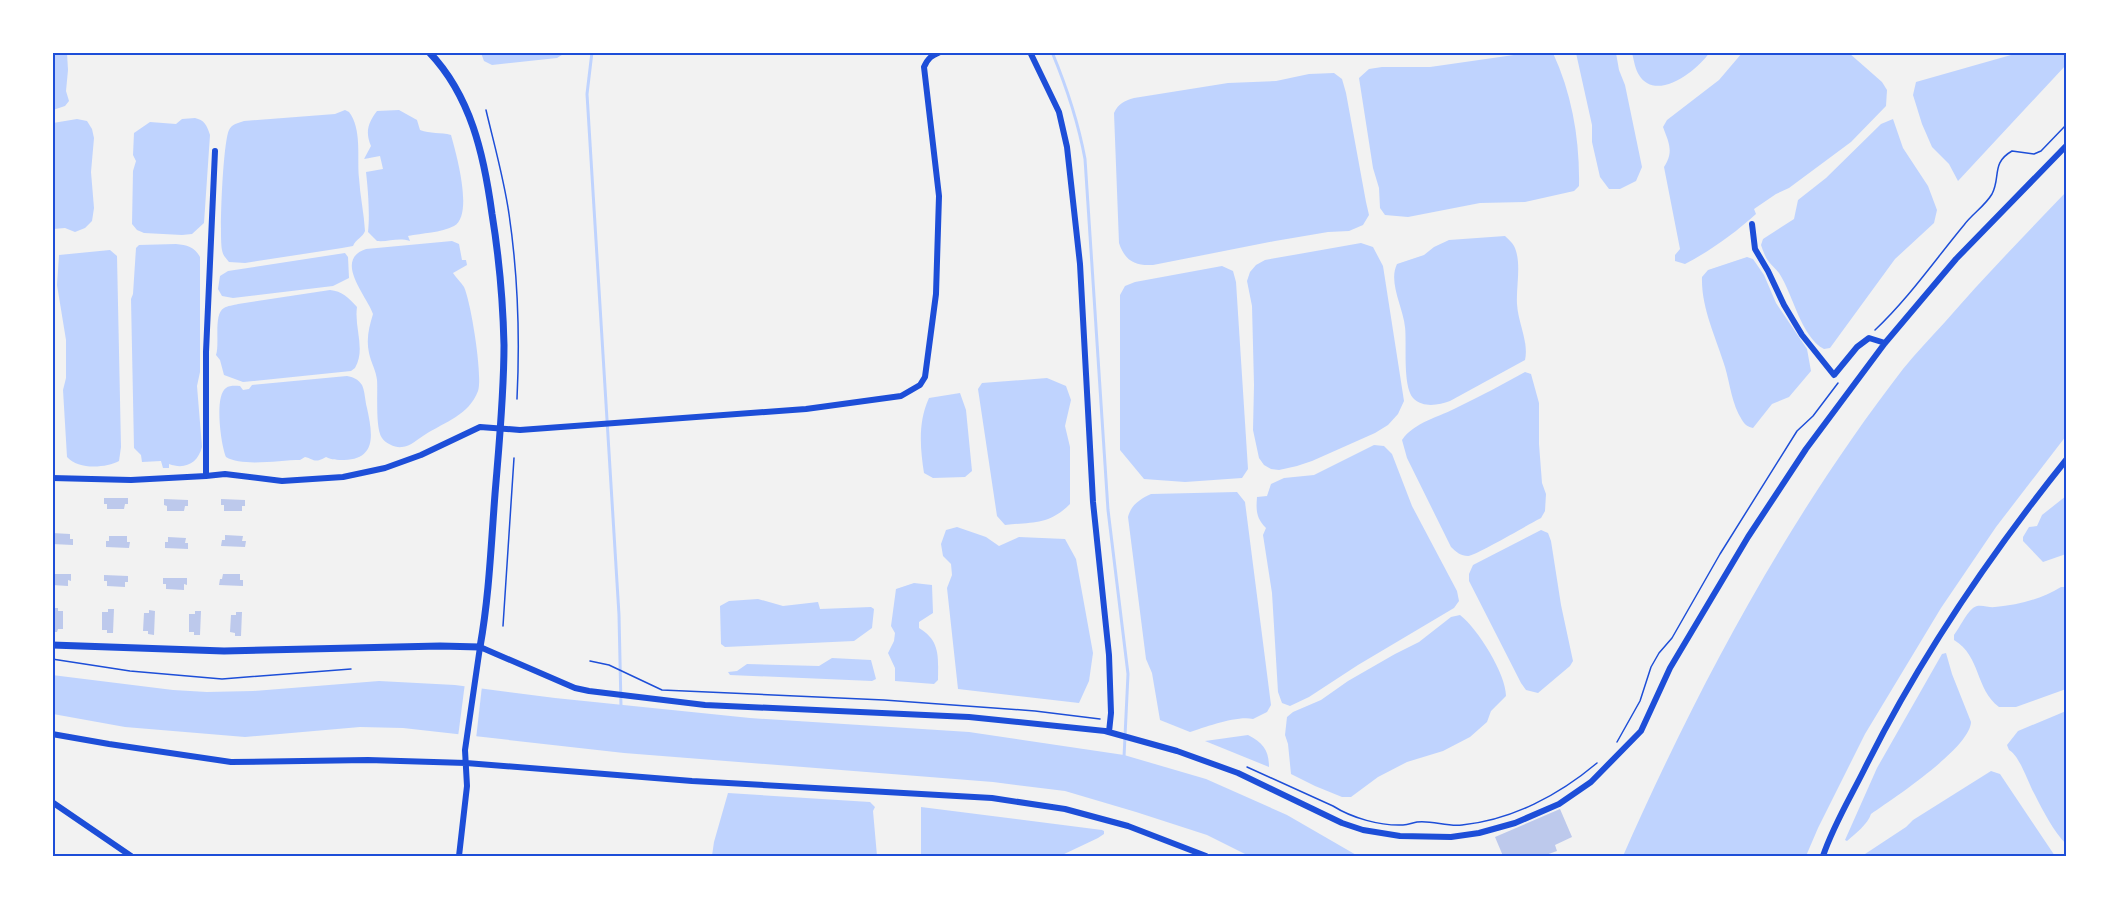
<svg xmlns="http://www.w3.org/2000/svg" width="2119" height="909" font-family="Helvetica,sans-serif">
<style>
.water{fill:#bfd3fe}
.pier{fill:#f2f2f2}
.lines{fill:none;stroke-linecap:round;stroke-linejoin:round}
.stream{stroke:#bfd3fe;stroke-width:3}
.building{fill:#bdc9ec}
.path{stroke:#1d4ed8;stroke-width:1.5}
.minor{stroke:#1d4ed8;stroke-width:6}
.tertiary{stroke:#1d4ed8;stroke-width:7}
.neatline{fill:none;stroke:#1d4ed8;stroke-width:2}
</style>
<rect width="100%" height="100%" fill="#f2f2f2"/>
<path class="water" d="M53 52 67 53 68 70 66 91 69 101 65 106 53 110Z
M1534 52 1553 53C1572 94 1580 140 1579 186L1574 191 1525 202 1480 203 1408 217 1385 215 1380 208 1379 188 1373 168 1359 78 1369 69 1382 67H1430Z
M481 53V52L565 53 557 58 492 65 484 61Z
M1576 53H1616L1619 70 1625 85 1642 167 1636 181 1620 189H1609L1600 177 1592 142V125Z
M1632 53V52L1709 53C1698 70 1656 103 1639 75 1635 69 1634 60 1632 53Z
M1742 53H1849L1882 82 1887 90 1886 106 1851 142 1789 188 1776 194 1754 209 1756 214C1735 233 1710 251 1685 264L1675 261V255L1680 249 1664 167C1674 152 1669 143 1663 127L1667 120 1719 80Z
M2018 53H2066V65L1958 181 1949 164 1932 147 1922 124 1913 95 1916 82Z
M1334 73 1342 79 1346 93 1366 202 1369 215 1363 225 1349 231 1328 232 1275 241 1153 265C1135 266 1125 261 1119 243L1114 113C1119 103 1124 101 1134 98L1228 83 1276 81 1309 74Z
M345 110 349 112C362 129 357 157 359 178 360 196 364 213 365 231 363 237 356 239 353 246L342 248 245 263 229 262C226 258 223 256 222 250 219 235 223 142 229 130 232 124 238 123 244 121L335 114Z
M399 110 417 120 420 130C430 134 441 132 451 135 456 153 474 215 454 226 441 233 422 233 408 236L410 241C398 237 389 242 377 241L368 232C370 215 368 189 366 172L383 169 380 156 364 159 371 146C365 132 368 123 377 111Z
M195 118C204 120 207 125 210 135L204 223 192 234 182 235 144 233 137 230 132 224 133 171 136 161 133 155 134 133 150 122 176 124 182 119Z
M77 119 87 121 92 129 94 138 91 172 94 208 92 221 85 228 75 232 65 228 53 229V123Z
M1893 119 1903 148 1928 186 1937 210 1934 223 1895 259 1830 348 1824 349C1801 337 1793 294 1779 273 1776 269 1772 266 1769 262 1765 257 1763 251 1761 245L1763 239 1794 219 1798 200 1826 178 1881 124Z
M2066 192V436L1996 527 1941 608 1865 734 1818 828 1806 856H1623C1699 684 1788 518 1903 369 1916 353 1931 337 1945 322 1984 277 2025 235 2066 192Z
M1505 236C1508 239 1512 242 1514 246 1522 262 1516 286 1517 304 1518 323 1529 342 1525 360L1450 401C1439 405 1424 408 1414 399 1402 388 1407 343 1405 327 1403 307 1388 282 1397 264L1424 255 1434 247 1449 240Z
M452 241 459 244 462 260H466L467 265 453 273C456 278 461 282 464 287 471 302 483 377 478 391 469 415 445 422 426 434 419 438 410 447 402 447 396 448 386 444 382 438 375 429 378 392 377 380 376 370 371 363 369 353 366 339 369 327 373 314 367 296 333 260 366 249Z
M1361 243 1373 247 1383 266 1404 401 1398 414 1388 425 1375 433 1312 461 1297 466 1279 470 1271 469 1264 465 1259 458 1253 430 1254 385 1252 306 1247 281 1250 272 1256 265 1265 260Z
M176 244C187 245 195 247 200 257V372L197 386 202 447C198 463 185 470 169 464V468H163L161 461 142 462 141 455 134 448 131 299 133 294 136 248 139 245Z
M110 250 117 256 121 447 119 461C106 468 78 470 67 457L63 390 66 378V340L57 285 59 255Z
M345 253 348 257 349 278 333 286 233 298 222 296 218 289 220 276 228 271Z
M1747 257 1753 259 1764 275 1776 303 1807 349 1811 371 1789 397 1772 404 1753 428C1748 427 1745 425 1742 420 1732 405 1730 384 1725 367 1716 337 1701 308 1702 277L1708 270Z
M1222 266 1233 271 1236 282 1248 469 1242 478 1185 482 1144 479 1120 450V295L1125 286 1135 282Z
M330 290C342 291 349 298 357 307 354 328 366 349 355 368L351 371 243 382 224 375 220 360 216 355C220 344 213 314 224 308 227 306 234 305 238 304Z
M1525 372 1531 374 1539 403V444L1542 483 1546 494 1545 511 1541 518C1529 524 1477 555 1468 556 1461 556 1456 552 1451 547L1407 458 1402 440C1414 422 1440 417 1458 407 1481 396 1503 384 1525 372Z
M347 376C353 377 358 379 362 385 365 391 365 401 367 408 372 432 378 459 344 460 337 460 332 460 326 457 314 464 314 459 305 457L300 460C280 460 242 467 226 457 221 445 214 396 226 388 230 385 236 386 240 386L243 390 249 389 252 385Z
M1047 378 1066 386 1071 400 1065 426 1070 447V504C1049 525 1033 522 1005 525L997 516 978 389 982 383Z
M960 393 966 410 972 471 965 477 933 478 924 473C920 447 918 422 929 398Z
M1374 445 1384 446 1392 454 1412 506 1457 591 1459 601 1454 608 1358 665 1309 697 1290 706 1282 703 1278 692 1272 593 1263 535 1266 528C1256 518 1256 510 1257 497L1267 496 1271 484 1284 478 1314 475Z
M1237 492 1245 502 1271 705 1267 712 1253 719C1238 715 1205 727 1190 732L1160 720 1152 673 1146 659 1128 517C1131 505 1140 499 1151 494Z
M2066 496V554L2043 562 2023 541V537L2029 527 2037 526 2042 515Z
M957 527 986 537 999 546 1019 537 1065 539 1076 559 1093 653 1089 681 1079 703 958 689 947 588 952 575 951 564 943 556 941 544 946 530Z
M1541 530 1548 533 1551 541 1561 605 1573 661 1570 666 1538 693 1526 690 1521 683 1469 581V574L1473 565Z
M914 583 932 585 933 613 919 622V628C941 641 938 658 938 680L934 684 895 681V668L888 653 894 641 895 633 891 626 896 589Z
M2061 587H2066V689L2016 707H1999C1975 689 1981 656 1954 640V635C1960 627 1965 615 1973 608 1979 603 1988 608 1995 607 2019 605 2041 599 2061 587Z
M758 599 783 606 818 602 820 609 871 607 874 609 872 628 854 641 725 647 721 644 720 606 729 601Z
M1460 615C1478 629 1506 674 1506 696L1491 711 1487 722 1470 737 1443 751 1407 762 1378 777 1351 797H1342L1315 786 1291 774 1288 744 1285 735 1287 717 1293 712 1321 700 1348 681 1395 654 1419 642 1451 617Z
M1946 653 1952 674 1971 722C1970 748 1894 798 1871 814 1868 824 1855 834 1847 841L1845 840 1877 768 1942 654Z
M832 658 871 660 876 679 872 681 730 675 728 672 737 671 747 664 819 666Z
M52 675 173 690 207 692 253 691 379 681 455 685 555 698 750 718 969 732 1124 755 1206 779 1287 815 1358 856H1249L1207 835 1136 812 1065 791 993 782 624 753 403 728 360 727 245 737 125 727 53 714Z
M2066 711V844C2054 832 2043 811 2035 795 2028 783 2020 756 2009 750L2007 745 2018 731Z
M1248 735C1263 743 1269 750 1269 767L1205 741Z
M1991 771 2000 774 2055 856H1862L1906 827 1913 820Z
M728 793 870 802 875 807 873 811 877 856H712L714 842Z
M921 807 1102 830 1104 831V834L1098 838 1060 856H921Z"/>
<path class="pier" d="M465 683 482 686 476 739 458 737Z"/>
<g class="lines">
<path class="stream" d="M592 52 587 94 619 615 621 706
M1052 52C1067 88 1078 121 1085 159L1108 510 1128 674 1124 757"/>
</g>
<path class="building" d="M104 498H128V504H125L124 509H107V504H104Z
M164 499 188 500V506H185L184 511H167V506L164 505Z
M221 499 245 500V506H242V511H224V505H221Z
M52 533 70 534V539H73V545L52 544Z
M225 535 243 536 242 541H246L245 547 221 546 222 540H225Z
M109 536H127V542H130L129 548 106 547V541H109Z
M168 537 186 538 185 543H188V549L165 548V542H168Z
M52 574H71V581L68 580V586L52 585Z
M223 574H240V580H243V586L219 585 220 579H222Z
M104 575 128 576V582H125V587L107 586V581H104Z
M163 578H187V585L184 584V590L166 589V584H163Z
M52 608H58V611H63V629H58L57 632H52Z
M108 609H114L113 633H107V630H102V612H108Z
M149 610 155 611 154 635 148 634V631H143L144 613H149Z
M195 611H201L200 635H194V632H189V614H195Z
M236 612H242L241 636H235V633L230 632 231 615H236Z
M1560 809 1572 837 1555 845 1557 851 1543 856H1503L1495 837Z"/>
<g class="lines">
<path class="path" d="M486 110C494 144 504 179 509 214 518 275 520 337 517 399
M1875 330C1908 299 1935 260 1964 225 1972 214 1985 206 1992 194 2001 177 1991 163 2012 151L2034 154 2041 151 2066 125
M503 626 514 458
M52 659 130 671 222 679 351 669
M590 661 609 665 662 690 884 700 1035 711 1100 719
M1617 742 1640 701 1651 667 1659 653 1672 638 1720 554 1797 431 1813 416 1838 383
M1247 767 1333 806C1352 818 1380 826 1403 825 1408 825 1412 823 1417 822 1432 820 1447 827 1462 825 1512 820 1559 795 1597 763"/>
<path class="minor" d="M1030 52 1059 112 1067 147 1080 264 1093 502 1109 655 1111 713 1109 732
M1752 224 1755 249 1768 271 1784 305 1802 335 1834 375 1857 347 1869 338 1885 343
M206 476 225 474 282 481 343 477 385 468 421 455 480 427 520 430 806 409 901 396 920 385 925 377 936 294 939 196 924 67C928 58 931 56 940 52
M52 478 131 480 206 476V352L215 151
M52 734 109 744 231 762 368 760 466 763 692 781 992 798 1065 809 1128 826 1206 856
M52 802 131 856
M459 856 467 786 465 750 480 647 575 688 589 691 705 705 969 717 1105 731 1177 751 1238 773 1342 823 1363 830 1400 836 1451 837 1479 833 1515 823 1559 804 1591 782 1641 731 1670 668 1748 537 1806 449 1885 343 1956 259 2066 146
M1823 856C1833 826 1850 798 1864 770 1919 659 1989 556 2066 460"/>
<path class="tertiary" d="M52 645 224 651 440 646 480 647C489 597 491 546 495 494 499 445 504 395 504 345 503 301 499 257 492 214 484 155 471 96 429 52"/>
</g>
<rect width="2119" height="909" fill="none" stroke="#ffffff" stroke-width="108"/>
<rect x="54" y="54" width="2011" height="801" class="neatline"/>
</svg>
